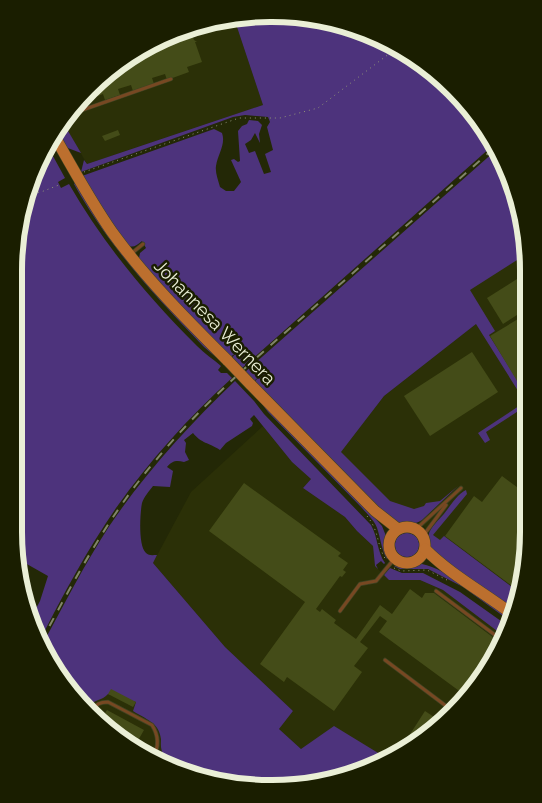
<svg xmlns="http://www.w3.org/2000/svg" width="542" height="803" viewBox="0 0 542 803" font-family="Raleway,sans-serif">
	<style>
		.built { fill: #2b3007 }
		.green { fill: #4d337c }
		.building { fill: #444c18 }
		.lines { fill: none; stroke-linecap: round; stroke-linejoin: round }
		.lane-casing { stroke: #3f4423; stroke-width: 4.5 }
		.primary-casing { stroke: #3f4423; stroke-width: 12 }
		.path { stroke: #909578; stroke-width: 1; stroke-dasharray: 1 4; stroke-linecap: butt }
		.lane { stroke: #774822; stroke-width: 3 }
		.primary { stroke: #bc6f2e; stroke-width: 11 }
		.rail { stroke: #818669; stroke-width: 2; stroke-dasharray: 9 9; stroke-linecap: butt }
		.primary-bridge-casing { stroke: #3f4423; stroke-width: 12; stroke-linecap: butt }
		.primary-bridge { stroke: #bc6f2e; stroke-width: 11 }
		.labels { text-anchor: middle; dominant-baseline: central; stroke-width: 5; stroke-linejoin: round; paint-order: stroke }
		.street-label { font-size: 18px; fill: #eaefd6; stroke: #1a1e00 }
		.rim { fill: none; stroke: #eaefd6; stroke-width: 6 }
	</style>
	<rect width="100%" height="100%" fill="#232806"/>
	<g class="built">
		<polygon points="235,21 263,105 87,164 64,124 89,89 172,33"/>
		<polygon points="509,172 528,271 523,582 518,598 432,535 418,520 413,522 337,457 384,396 476,324 422,236"/>
		<polygon points="263,426 292,462 311,479 303,488 345,517 357,531 373,546 375,566 389,580 420,580 448,592 506,634 502,646 453,714 399,755 377,763 301,749 279,729 293,711 225,647 153,563 191,492"/>
		<polygon points="107,648 227,782 173,770 114,736 80,699"/>
	</g>
	<g class="green">
		<path d="M 271,14 L 369,33 L 453,89 L 491,147 L 241,369 L 231,358 L 239,351 L 230,357 L 167,293 L 139,258 L 140,253 L 146,248 L 142,241 C 136,246 132,249 126,244 L 82,176 L 214,129 L 222,133 C 226,144 218,154 216,166 C 215,172 218,180 220,187 L 226,191 L 234,191 L 241,182 L 231,160 L 234,159 L 238,162 L 240,161 L 238,131 L 242,126 L 247,124 L 249,120 L 258,121 L 262,125 L 259,134 L 260,143 L 255,133 L 251,140 L 245,144 L 249,153 L 255,151 L 264,174 L 271,172 L 265,154 L 273,150 L 267,127 L 270,122 L 268,117 L 245,115 L 233,117 L 81,172 L 84,160 L 87,164 L 263,105 L 235,21 Z"/>
		<polygon points="64,124 81,153 65,147 57,134"/>
		<path d="M 48,147 L 65,178 L 58,182 L 61,188 L 69,184 C 104,245 148,297 197,346 C 205,354 213,359 221,366 L 218,370 L 221,373 L 227,373 L 232,378 C 189,417 150,460 116,508 C 87,550 63,595 40,640 L 30,620 L 40,601 L 48,576 L 18,559 L 14,532 L 19,221 L 40,157 Z"/>
		<path d="M 495,151 L 509,172 L 525,255 L 470,290 L 495,331 L 489,335 L 526,394 L 526,406 L 486,432 L 490,440 L 485,443 L 478,433 L 525,402 L 476,324 L 384,396 L 341,452 L 390,501 L 414,509 L 424,506 L 426,503 L 440,501 L 458,486 L 422,520 C 408,529 397,523 385,513 L 254,382 L 263,373 L 254,381 L 245,372 Z"/>
		<path d="M 75,183 L 217,358 L 204,347 C 155,296 109,247 74,184 Z"/>
		<path d="M 235,381 L 254,401 L 264,414 L 371,525 C 378,537 377,552 385,563 L 384,564 L 381,561 L 376,565 L 378,569 L 375,566 L 373,546 L 357,531 L 345,517 L 303,488 L 311,479 L 292,462 L 254,415 L 250,419 L 253,423 L 252,426 L 226,443 L 220,450 C 208,442 202,444 193,433 L 184,440 L 186,443 L 185,452 L 189,460 L 184,462 C 176,460 172,461 167,467 L 173,471 L 170,487 L 153,486 C 149,491 144,497 142,503 C 140,513 138,546 146,553 C 149,556 153,555 157,555 L 153,563 L 225,647 L 293,711 L 279,729 L 301,749 L 334,726 L 388,759 L 321,784 L 254,789 L 204,777 L 164,755 C 160,749 161,745 161,739 C 159,722 145,719 133,711 L 136,702 L 108,694 C 102,701 93,699 88,708 L 57,675 L 42,645 C 64,605 85,563 110,525 C 146,472 189,425 235,381 Z"/>
		<path d="M 259,400 L 362,504 L 382,526 L 386,536 L 387,559 C 382,551 381,541 378,531 C 376,522 368,515 362,508 L 268,412 Z"/>
		<path d="M 466,490 L 467,494 L 433,535 L 440,540 L 444,536 L 520,593 L 514,610 C 498,600 429,557 428,541 C 427,530 436,523 443,515 C 449,508 457,494 466,490 Z"/>
		<circle cx="407" cy="545" r="12"/>
		<path d="M 422,564 C 447,569 489,602 511,617 L 510,621 L 463,587 L 428,569 L 400,569 L 394,566 L 407,566 Z"/>
		<polygon points="390,568 402,573 423,573 460,592 508,626 505,637 443,590 420,580 389,580 384,575"/>
	</g>
	<g class="building">
		<polygon points="190,30 194,40 197,42 195,42 202,62 187,67 189,72 167,80 165,74 152,78 154,84 133,91 131,85 118,89 120,95 105,100 103,94 90,99 87,91 89,89 172,33"/>
		<polygon points="118,130 120,135 105,141 102,136"/>
		<polygon points="528,272 528,308 503,324 487,298"/>
		<polygon points="528,313 526,396 490,336"/>
		<polygon points="472,352 498,392 430,436 404,396"/>
		<polygon points="502,476 521,490 525,484 523,582 520,592 445,536 474,496 482,502"/>
		<polygon points="244,483 341,553 338,556 348,563 343,570 346,572 342,577 340,576 316,609 320,612 322,609 336,620 334,623 356,639 380,605 392,614 410,589 422,598 425,593 434,593 502,644 461,703 456,700 462,693 379,632 387,621 380,616 360,642 368,648 354,666 362,672 334,711 287,677 284,682 260,664 305,602 209,531"/>
		<polygon points="111,689 136,702 133,707 108,694"/>
		<polygon points="107,710 144,730 136,744 121,736 119,739 114,736 111,732 112,730 100,721"/>
		<polygon points="425,711 440,721 436,727 396,756"/>
	</g>
	<g class="lines">
		<g class="lane-casing">
			<g id="lane">
				<polyline points="71,114 171,79"/>
				<polyline points="132,253 143,244"/>
				<polyline points="416,529 461,488"/>
				<polyline points="423,536 446,505"/>
				<polyline points="436,591 503,641"/>
				<polyline points="340,611 360,584 376,581 395,558"/>
				<polyline points="385,660 454,712"/>
				<path d="M 91,711 C 96,704 100,702 108,702 L 152,725 C 159,736 159,747 153,758"/>
			</g>
		</g>
		<g class="primary-casing">
			<g id="primary">
				<path d="M 55,137 C 73,169 91,202 112,232 C 146,279 187,320 228,361"/>
				<polyline points="250,384 375,511 398,529"/>
				<circle cx="407" cy="545" r="18"/>
				<path d="M 425,549 C 451,575 483,592 512,614"/>
			</g>
		</g>
		<g class="path">
			<polyline points="84,172 239,118 280,118 318,108 394,50"/>
			<polyline points="28,193 41,192 59,185"/>
			<polyline points="235,354 239,351"/>
			<path d="M 367,516 C 380,532 376,544 386,560"/>
			<polyline points="394,568 401,571 427,570 447,580"/>
		</g>
		<use href="#lane" class="lane"/>
		<use href="#primary" class="primary"/>
		<path class="rail" d="M 41,642 C 75,578 109,515 156,460 C 202,404 257,357 311,310 C 372,256 432,203 493,149"/>
		<g class="primary-bridge-casing">
			<polyline id="primary-bridge" points="228,361 250,384"/>
		</g>
		<use href="#primary-bridge" class="primary-bridge"/>
	</g>
	<g class="labels">
		<g class="street-label">
			<text transform="translate(215 322) rotate(46)">Johannesa Wernera</text>
		</g>
	</g>
	<path d="M0 0H542V803H0ZM270 22H272A248 248 0 0 1 520 270V532A248 248 0 0 1 272 780H270A248 248 0 0 1 22 532V270A248 248 0 0 1 270 22Z" fill="#1a1e00" fill-rule="evenodd"/>
	<path class="rim" d="M270 22H272A248 248 0 0 1 520 270V532A248 248 0 0 1 272 780H270A248 248 0 0 1 22 532V270A248 248 0 0 1 270 22Z"/>
</svg>
